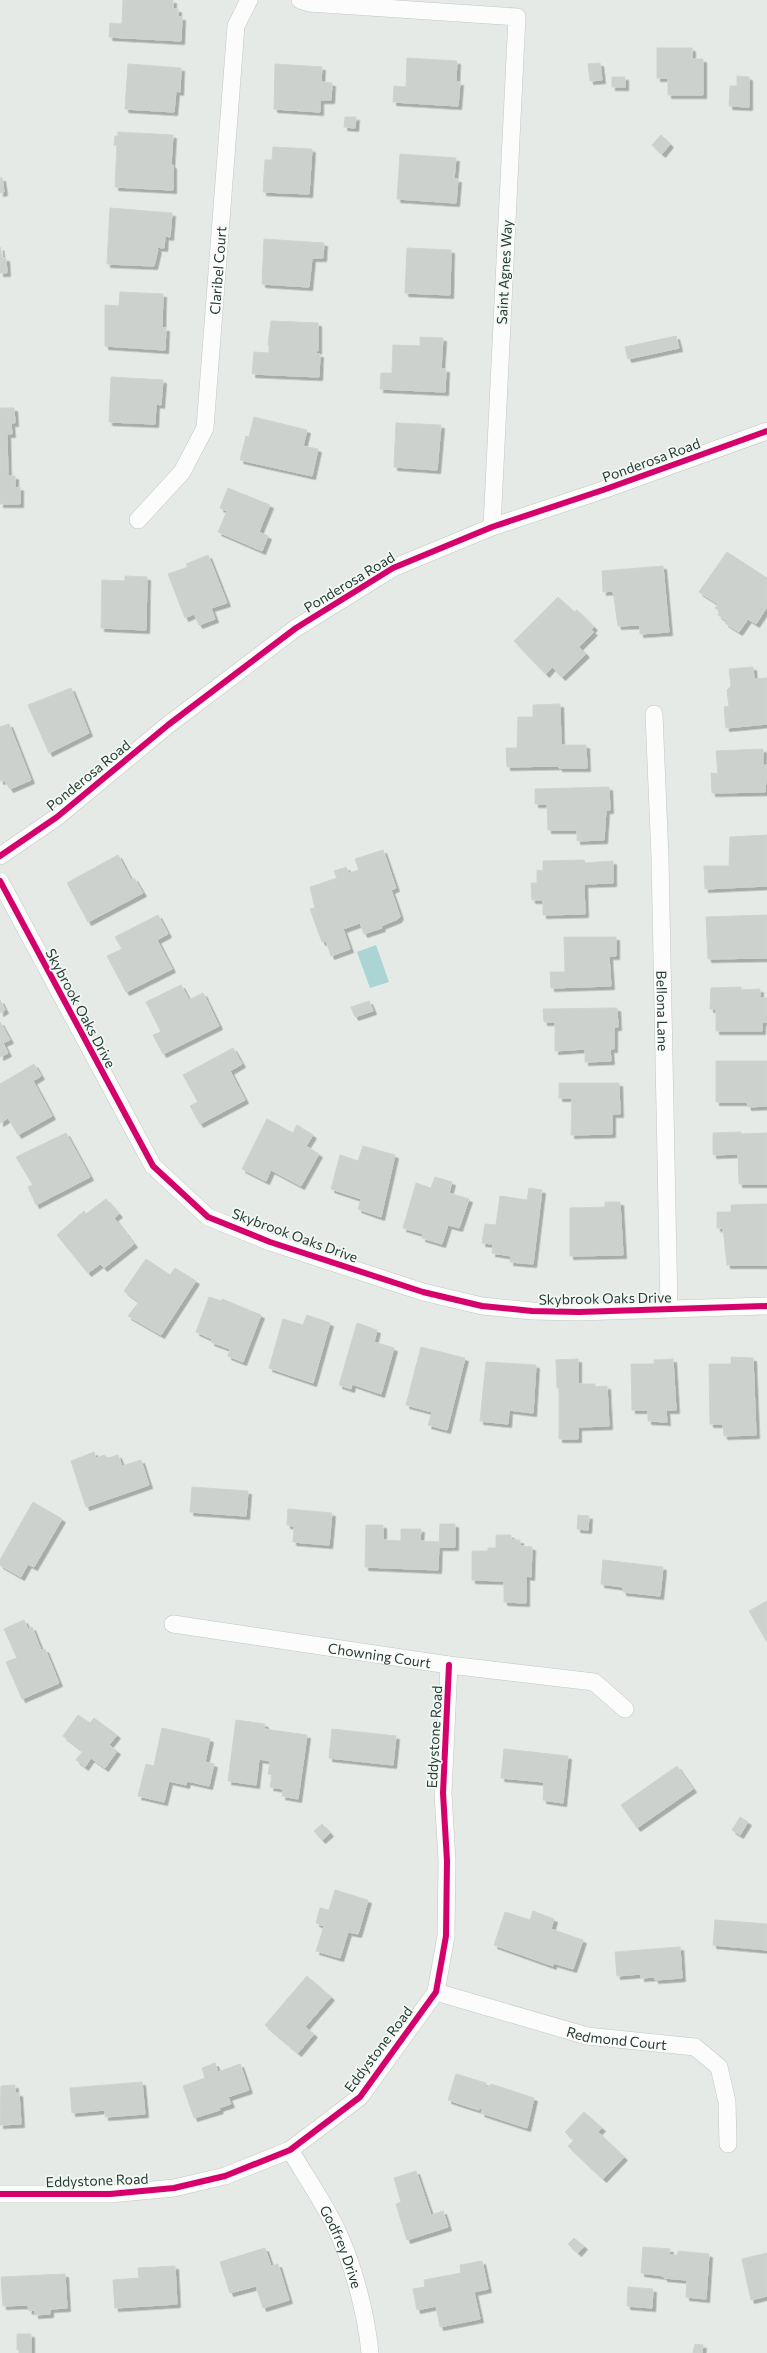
<svg xmlns="http://www.w3.org/2000/svg" width="767" height="2353" viewBox="0 0 767 2353" font-family="Commissioner,sans-serif">
	<style>
		.water { fill: #aad5d4 }
		.building { fill: #ccd1ce; stroke: #ced3d0; filter: url(#shadow) }
		.lines { fill: none; stroke-linecap: round; stroke-linejoin: round }
		.minor-casing { stroke: #c2c7c4; stroke-width: 18 }
		.minor { stroke: #fbfcfb; stroke-width: 17 }
		.cycleway-casing { stroke: #f3f8f5; stroke-width: 8 }
		.cycleway { stroke: #d6006c; stroke-width: 6 }
		.labels { text-anchor: middle; dominant-baseline: central; stroke-width: 3.5; stroke-linejoin: round; paint-order: stroke }
		.street-label { font-size: 14px; fill: #243c32; stroke: #f3f8f5 }
	</style>
	<defs>
		<filter id="shadow"><feDropShadow dx="3.5" dy="3.5" stdDeviation="0" flood-color="#0004"/></filter>
	</defs>
	<rect width="100%" height="100%" fill="#e5eae7"/>
	<polygon class="water" points="376,945 389,982 370,988 357,952"/>
	<g class="building">
		<polygon points="123,0 173,0 173,9 178,9 178,17 182,17 181,41 109,37 110,23 122,24"/>
		<polygon points="657,48 692,48 692,59 703,59 703,95 668,95 668,78 657,78"/>
		<polygon points="407,58 457,61 456,82 460,82 458,106 393,102 394,86 406,87"/>
		<polygon points="600,63 602,80 590,81 588,64"/>
		<polygon points="128,64 181,68 180,92 176,91 174,112 125,109"/>
		<polygon points="275,64 322,67 321,82 332,83 331,100 320,100 320,112 274,109"/>
		<polygon points="737,76 749,77 749,107 729,106 730,86 737,86"/>
		<rect x="612" y="77" width="13" height="10"/>
		<polygon points="345,117 356,117 355,128 344,127"/>
		<polygon points="118,132 173,135 171,165 173,165 173,190 115,187 117,145 114,145 115,136 118,136"/>
		<polygon points="661,135 670,144 662,154 652,145"/>
		<polygon points="273,147 312,149 309,194 263,192 265,160 272,160"/>
		<polygon points="400,154 456,158 454,179 458,179 456,203 397,199"/>
		<polygon points="0,178 2,178 4,192 0,193"/>
		<polygon points="110,208 172,213 170,237 165,236 164,248 155,247 158,249 154,266 107,264"/>
		<polygon points="264,239 324,243 323,258 312,258 309,287 262,284"/>
		<polygon points="0,247 2,258 6,258 7,273 0,273"/>
		<polygon points="407,248 451,250 450,295 405,293"/>
		<polygon points="120,292 163,294 162,328 166,328 165,350 105,346 105,305 119,306"/>
		<polygon points="271,321 318,323 318,351 316,350 316,354 320,354 319,377 252,374 254,352 269,353 269,345 268,345"/>
		<polygon points="676,336 679,348 628,359 625,347"/>
		<polygon points="420,337 443,338 441,369 446,369 445,392 380,389 381,373 392,373 393,345 420,346"/>
		<polygon points="111,377 163,380 161,405 156,404 155,424 109,422"/>
		<polygon points="0,408 14,408 15,423 11,423 12,434 7,434 8,476 15,476 15,488 20,487 20,504 0,504"/>
		<polygon points="254,417 307,430 303,446 318,449 312,476 240,460 246,436 249,437"/>
		<polygon points="396,423 441,425 437,470 394,467"/>
		<polygon points="228,488 270,505 259,532 268,536 262,551 218,532 227,511 220,508"/>
		<polygon points="727,552 767,578 767,607 756,624 748,619 739,632 725,623 727,621 718,615 720,611 715,608 718,604 699,592"/>
		<polygon points="208,555 227,603 211,608 215,619 199,625 194,614 185,618 168,574 188,567 186,564"/>
		<polygon points="663,566 669,632 640,634 640,625 618,626 613,591 603,592 602,571"/>
		<polygon points="125,576 147,577 146,630 101,628 102,580 125,581"/>
		<polygon points="558,597 574,612 577,610 594,627 591,630 594,632 579,647 586,654 562,677 552,667 546,674 514,641"/>
		<polygon points="753,667 754,679 767,678 767,724 726,728 724,707 729,706 727,690 731,686 729,669"/>
		<polygon points="71,688 89,733 49,753 28,705"/>
		<polygon points="560,704 561,745 586,745 587,768 559,768 559,766 507,767 506,748 517,748 518,717 533,717 533,705"/>
		<polygon points="9,724 31,780 10,789 4,780 0,781 0,727"/>
		<polygon points="763,749 763,766 767,765 765,792 712,793 711,773 718,774 716,751"/>
		<polygon points="609,787 610,810 606,810 604,840 577,841 577,830 548,830 547,804 535,804 535,789"/>
		<polygon points="767,835 767,886 705,889 704,866 729,866 730,837"/>
		<polygon points="383,850 396,888 391,890 400,916 398,919 381,926 382,928 364,934 360,923 343,929 350,949 331,956 326,941 322,942 310,909 315,908 310,887 337,878 334,871 346,867 349,873 359,870 355,859"/>
		<polygon points="118,855 131,880 134,878 143,893 88,922 67,883"/>
		<polygon points="584,860 585,863 613,861 613,883 584,884 585,914 543,915 543,900 532,900 531,883 537,883 537,870 543,871 543,861"/>
		<polygon points="158,915 168,934 157,940 172,969 126,992 107,956 122,949 115,937"/>
		<polygon points="767,915 767,958 708,959 706,917"/>
		<polygon points="564,937 616,937 616,956 609,956 611,986 551,988 550,972 565,972"/>
		<polygon points="181,985 189,1000 203,993 219,1026 163,1054 153,1035 161,1032 146,1002"/>
		<polygon points="741,987 741,990 760,989 760,998 767,998 767,1022 762,1022 762,1031 716,1031 716,1009 710,1009 711,988"/>
		<polygon points="0,1000 5,1010 0,1013"/>
		<polygon points="369,1001 373,1011 355,1017 351,1007"/>
		<polygon points="617,1008 618,1027 614,1027 614,1049 610,1049 611,1061 585,1062 585,1049 555,1051 555,1022 544,1022 543,1009"/>
		<polygon points="0,1022 10,1040 3,1043 8,1053 0,1057"/>
		<polygon points="233,1048 242,1064 230,1071 245,1100 200,1124 190,1106 198,1102 183,1075"/>
		<polygon points="716,1061 767,1061 767,1106 748,1107 747,1102 716,1102"/>
		<polygon points="34,1064 41,1076 33,1081 52,1116 18,1135 8,1118 0,1123 0,1084"/>
		<polygon points="559,1083 619,1083 620,1114 612,1114 612,1134 571,1135 572,1098 559,1098"/>
		<polygon points="267,1119 293,1133 297,1125 313,1135 306,1146 319,1154 301,1186 271,1170 266,1181 242,1169"/>
		<polygon points="741,1132 741,1134 767,1133 767,1184 739,1184 738,1154 713,1155 713,1133"/>
		<polygon points="66,1133 90,1177 36,1205 28,1187 33,1185 16,1157"/>
		<polygon points="363,1146 395,1155 381,1217 358,1209 361,1199 331,1189 340,1155 358,1161"/>
		<polygon points="435,1177 452,1182 449,1193 469,1199 459,1228 448,1225 442,1244 422,1238 423,1234 403,1228 416,1183 431,1188"/>
		<polygon points="529,1188 542,1190 533,1264 510,1262 511,1256 492,1253 493,1244 482,1243 485,1224 496,1225 500,1196 527,1200"/>
		<polygon points="106,1199 119,1214 114,1218 134,1244 104,1268 100,1264 88,1273 57,1235 84,1211 86,1214"/>
		<polygon points="605,1202 620,1202 623,1255 570,1256 570,1208 605,1207"/>
		<polygon points="767,1204 767,1265 727,1265 723,1228 717,1228 717,1212 731,1212 731,1205"/>
		<polygon points="146,1259 170,1275 175,1268 196,1281 161,1335 128,1316 139,1302 124,1291"/>
		<polygon points="209,1297 221,1301 222,1299 261,1315 243,1362 228,1356 230,1349 211,1342 212,1339 196,1332"/>
		<polygon points="307,1315 330,1323 313,1383 269,1368 283,1319 303,1325"/>
		<polygon points="357,1323 377,1330 374,1342 394,1348 381,1394 352,1384 351,1389 339,1385"/>
		<polygon points="421,1347 465,1358 447,1430 428,1425 432,1412 406,1405"/>
		<polygon points="731,1357 753,1358 756,1435 724,1436 723,1424 710,1424 709,1364 731,1364"/>
		<polygon points="578,1359 578,1384 595,1384 595,1387 607,1386 609,1426 578,1427 578,1439 559,1439 559,1388 557,1388 556,1360"/>
		<polygon points="673,1359 676,1410 666,1410 667,1422 648,1421 648,1410 632,1410 631,1364 654,1364 654,1360"/>
		<polygon points="486,1362 536,1365 533,1413 509,1410 508,1424 480,1421"/>
		<polygon points="94,1452 96,1458 104,1455 108,1458 118,1455 122,1466 141,1460 149,1485 86,1507 71,1461"/>
		<polygon points="192,1487 248,1491 246,1516 190,1512"/>
		<polygon points="33,1502 62,1519 34,1567 28,1564 21,1577 0,1565 0,1560"/>
		<polygon points="288,1509 332,1513 329,1545 293,1542 294,1526 287,1525"/>
		<polygon points="578,1515 589,1516 588,1530 577,1529"/>
		<polygon points="440,1524 455,1524 455,1547 439,1547"/>
		<polygon points="366,1525 383,1525 383,1540 401,1541 401,1529 421,1529 420,1541 439,1542 438,1570 365,1567"/>
		<polygon points="496,1535 511,1535 511,1540 520,1540 520,1546 532,1547 531,1577 526,1576 526,1603 504,1602 504,1581 472,1580 472,1551 488,1551 488,1548 496,1548"/>
		<polygon points="603,1560 663,1567 660,1596 623,1592 623,1587 601,1584"/>
		<polygon points="767,1601 767,1642 749,1611"/>
		<polygon points="24,1620 28,1629 32,1627 41,1650 45,1649 59,1683 22,1699 6,1662 17,1658 4,1629"/>
		<polygon points="78,1715 90,1723 94,1718 117,1735 109,1745 117,1751 105,1768 91,1758 85,1767 76,1760 83,1751 63,1736"/>
		<polygon points="236,1720 265,1724 264,1729 307,1735 298,1799 282,1796 283,1789 270,1787 272,1775 268,1774 270,1761 259,1759 256,1785 228,1781"/>
		<polygon points="162,1728 210,1739 205,1762 214,1764 209,1786 187,1781 186,1785 169,1781 164,1802 138,1796 146,1764 154,1766"/>
		<polygon points="332,1729 396,1736 393,1765 329,1758"/>
		<polygon points="504,1749 568,1756 563,1803 543,1800 544,1782 501,1778"/>
		<polygon points="677,1766 693,1789 637,1828 621,1805"/>
		<polygon points="740,1817 748,1822 740,1835 732,1830"/>
		<polygon points="322,1824 330,1833 322,1840 314,1831"/>
		<polygon points="335,1890 368,1900 358,1934 348,1932 340,1958 316,1951 324,1926 316,1923 320,1908 329,1910"/>
		<polygon points="533,1911 554,1919 551,1929 583,1940 573,1969 553,1963 553,1966 494,1945 505,1912 530,1920"/>
		<polygon points="715,1920 767,1924 767,1950 713,1945"/>
		<polygon points="680,1947 682,1978 655,1980 655,1977 641,1978 641,1974 617,1976 615,1952"/>
		<polygon points="307,1976 331,1997 305,2027 314,2034 298,2053 265,2025"/>
		<polygon points="215,2063 218,2072 240,2064 249,2090 228,2097 231,2104 219,2108 220,2110 194,2118 183,2086 205,2078 202,2068"/>
		<polygon points="456,2074 486,2083 485,2087 490,2087 491,2084 534,2098 527,2128 481,2113 483,2109 479,2108 479,2110 448,2100"/>
		<polygon points="142,2082 145,2114 105,2117 105,2110 72,2113 70,2088"/>
		<polygon points="15,2085 15,2093 19,2093 21,2124 0,2125 1,2086"/>
		<polygon points="584,2112 602,2128 598,2132 624,2157 603,2179 568,2146 574,2140 565,2132"/>
		<polygon points="416,2171 431,2215 443,2211 448,2227 407,2240 396,2204 401,2202 394,2178"/>
		<polygon points="574,2238 584,2246 578,2253 568,2244"/>
		<polygon points="643,2247 670,2249 669,2255 678,2255 678,2251 709,2254 706,2299 686,2297 687,2280 664,2278 664,2276 641,2273"/>
		<polygon points="265,2248 271,2266 278,2264 289,2300 263,2308 256,2286 230,2293 220,2262"/>
		<polygon points="767,2253 767,2296 751,2300 742,2259"/>
		<polygon points="482,2261 488,2289 474,2292 480,2319 440,2327 436,2306 417,2310 413,2289 425,2287 424,2280 461,2273 460,2265"/>
		<polygon points="175,2266 177,2304 115,2308 113,2280 139,2278 138,2268"/>
		<polygon points="65,2274 67,2308 50,2309 50,2314 35,2315 35,2310 29,2311 28,2305 3,2306 1,2277"/>
		<polygon points="628,2287 653,2289 652,2308 627,2306"/>
		<polygon points="17,2334 31,2334 31,2353 19,2353 19,2349 17,2350"/>
		<polygon points="695,2344 703,2345 702,2353 693,2353"/>
	</g>
	<g class="lines">
		<g class="minor-casing">
			<g id="minor">
				<polyline points="300,0 309,3 517,17 492,527"/>
				<path id="s1" d="M 138,520 L 182,472 L 205,428 L 236,26 L 249,0"/>
				<path id="s2" d="M 654,714 L 660,858 L 669,1309"/>
				<polyline points="0,856 57,817 168,725 296,628 393,568 492,527 603,490 767,431"/>
				<polyline points="0,881 153,1166 208,1217 270,1242 423,1292 482,1306 532,1311 579,1312 767,1306"/>
				<path id="s3" d="M 173,1624 L 449,1665 L 594,1682 L 625,1709"/>
				<path id="s4" d="M 436,1992 L 587,2036 L 695,2047 L 719,2067 L 727,2102 L 728,2144"/>
				<path id="s5" d="M 290,2150 C 305,2175 322,2200 335,2226 C 353,2263 366,2312 370,2353"/>
				<polyline points="0,2194 110,2194 174,2188 225,2176 290,2150 360,2097 436,1992 446,1936 447,1861 443,1793 449,1665"/>
			</g>
		</g>
		<use href="#minor" class="minor"/>
		<g class="cycleway-casing">
			<g id="cycleway">
				<polyline points="0,856 57,817 168,725 296,628 393,568 492,527 603,490 767,431"/>
				<polyline points="0,881 153,1166 208,1217 270,1242 423,1292 482,1306 532,1311 579,1312 767,1306"/>
				<polyline points="0,2194 110,2194 174,2188 225,2176 290,2150 360,2097 436,1992 446,1936 447,1861 443,1793 449,1665"/>
			</g>
		</g>
		<use href="#cycleway" class="cycleway"/>
	</g>
	<g class="labels">
		<g class="street-label">
			<text stroke="none"><textPath href="#s1" startOffset="273">Claribel Court</textPath></text>
			<text transform="translate(504 272) rotate(-87)">Saint Agnes Way</text>
			<text transform="translate(651 460) rotate(-20)">Ponderosa Road</text>
			<text transform="translate(349 582) rotate(-31)">Ponderosa Road</text>
			<text transform="translate(88 775) rotate(-39)">Ponderosa Road</text>
			<text transform="translate(81 1008) rotate(62)">Skybrook Oaks Drive</text>
			<text stroke="none"><textPath href="#s2" startOffset="297">Bellona Lane</textPath></text>
			<text transform="translate(295 1235) rotate(20)">Skybrook Oaks Drive</text>
			<text transform="translate(605 1298) rotate(-1)">Skybrook Oaks Drive</text>
			<text stroke="none"><textPath href="#s3" startOffset="209">Chowning Court</textPath></text>
			<text transform="translate(434 1737) rotate(-87)">Eddystone Road</text>
			<text stroke="none"><textPath href="#s4" startOffset="187">Redmond Court</textPath></text>
			<text transform="translate(378 2049) rotate(-53)">Eddystone Road</text>
			<text transform="translate(97 2180) rotate(-2)">Eddystone Road</text>
			<text stroke="none"><textPath href="#s5" startOffset="110">Godfrey Drive</textPath></text>
		</g>
	</g>
</svg>
